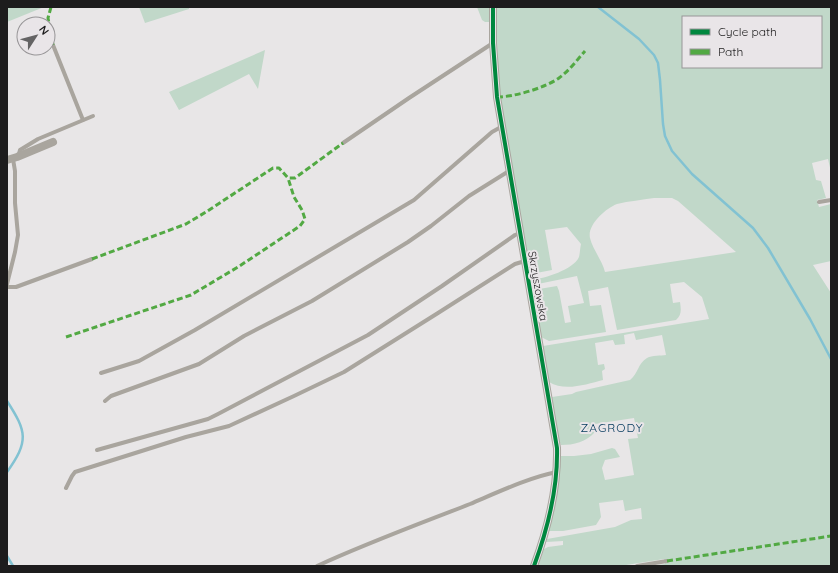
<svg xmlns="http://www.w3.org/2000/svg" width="838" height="573" viewBox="0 0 838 573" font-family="Quicksand,sans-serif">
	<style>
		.green { fill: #c1d8c9; fill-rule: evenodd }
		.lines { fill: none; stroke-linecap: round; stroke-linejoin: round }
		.stream { stroke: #82c2d2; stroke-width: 2.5 }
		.lane { stroke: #a9a59e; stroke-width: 4 }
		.street { stroke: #a9a59e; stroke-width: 8 }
		.quiet { stroke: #52a943; stroke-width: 3; stroke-dasharray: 6 3; stroke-linecap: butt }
		.cycleway-casing { stroke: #e9e5e8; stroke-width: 6 }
		.cycleway { stroke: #00873e; stroke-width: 4 }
		.labels { text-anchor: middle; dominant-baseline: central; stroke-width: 4; stroke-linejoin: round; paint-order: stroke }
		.street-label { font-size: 11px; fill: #1d1c1d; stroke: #e9e5e8 }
		.neighbourhood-label { font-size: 12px; letter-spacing: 1px; fill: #01385a; stroke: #e9e5e8 }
	</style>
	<rect width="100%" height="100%" fill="#e8e6e7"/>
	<g class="green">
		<polygon points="7,7 44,7 7,22"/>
		<polygon points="139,7 189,7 189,9 145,23"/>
		<polygon points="477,7 490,7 490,22 485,22 482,20"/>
		<path d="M 496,7 L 831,7 L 831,172 L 828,159 L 812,163 L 816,180 L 821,181 L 826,198 L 817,200 L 819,207 L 831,204 L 831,261 L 813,265 L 831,293 L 831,566 L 651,566 L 665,564 L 664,559 L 620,566 L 538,566 L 544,549 L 548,547 L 563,545 L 563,541 L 546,542 L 547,539 L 615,527 L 631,520 L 642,519 L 641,508 L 625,511 L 623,500 L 599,503 L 601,517 L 596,525 L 563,531 L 549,531 L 560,456 L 574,456 L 591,454 L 612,448 L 615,449 L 620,457 L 605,460 L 602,468 L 605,480 L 634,475 L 628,439 L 638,438 L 634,418 L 595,424 L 595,432 C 586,442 574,445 561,445 L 559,440 L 552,397 L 572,394 L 576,392 L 630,380 C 638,374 638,363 647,358 C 652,355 661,356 666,355 L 662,335 L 636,340 L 634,333 L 624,335 L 625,344 L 615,345 L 613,340 L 595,343 L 598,365 L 604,364 L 605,369 L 602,371 L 603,380 C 587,384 565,392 549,382 L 543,346 L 709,319 L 702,297 L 684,282 L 670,284 L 673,303 L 680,302 C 681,309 682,315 676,320 L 617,330 L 608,287 L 588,291 L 590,306 L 601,305 L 606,332 L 549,341 L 541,337 L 533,290 L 557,286 L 559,291 L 565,323 L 571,322 L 568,306 L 584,303 L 577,276 L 533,285 L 532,280 C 545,278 573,270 579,257 C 580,253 580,248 581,244 L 567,227 L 545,230 L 552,270 L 531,274 L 501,103 L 498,74 ZM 683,17 L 821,17 L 821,67 L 683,67 ZM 654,198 L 672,198 L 678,201 L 736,252 L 605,272 C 602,260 593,250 590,238 C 587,225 606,208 617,204 C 629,201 642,200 654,198 Z"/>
		<polygon points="265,50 258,89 249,74 179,110 169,92"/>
	</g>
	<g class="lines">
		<g class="stream">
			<polyline points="598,7 639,39 654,55 658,63 660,80 663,124 665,136 672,151 692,174 753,228 768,248 810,319 831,359"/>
			<path d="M 7,401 C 27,432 29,441 7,472"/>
			<polyline points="7,556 13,566"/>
		</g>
		<g class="lane">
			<polyline points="53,45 83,120"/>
			<polyline points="343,143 409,98 493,43"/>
			<polyline points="18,157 20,150 38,139 93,116"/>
			<polyline points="819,202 831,200"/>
			<polyline points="7,284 15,252 18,235 15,203 15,171 13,159"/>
			<polyline points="7,287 16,287 92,259"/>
			<polyline points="101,373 139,361 195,330 414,200 492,132 501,127"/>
			<polyline points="105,401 111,396 199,364 244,336 312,301 408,242 431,226 469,196 509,171"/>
			<polyline points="97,450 208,419 218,414 368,335 442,286 515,235 520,233"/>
			<polyline points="66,488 72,476 75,472 186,437 229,426 294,396 344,372 438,313 515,264 525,261"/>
			<path d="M 317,566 C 367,543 419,524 470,504 C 496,493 530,477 557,472"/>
			<polyline points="637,566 667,561"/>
		</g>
		<g class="street">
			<path d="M 493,7 L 493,43 L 497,97 L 557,448 C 558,489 548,528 534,566"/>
			<polyline points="7,160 17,157 53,142"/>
		</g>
		<g class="quiet">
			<polyline points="51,7 48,18 53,45"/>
			<path d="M 497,97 C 514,97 545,88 559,78 C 569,71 577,60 585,51"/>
			<polyline points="92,259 186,224 206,212 273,168 279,168 288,178 295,178 343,143"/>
			<polyline points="66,337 191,295 238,267 300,226 305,219 302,210 294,197 288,178"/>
			<polyline points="667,561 831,536"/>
		</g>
		<g class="cycleway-casing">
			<path id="cycleway" d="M 493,7 L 493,43 L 497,97 L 557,448 C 558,489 548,528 534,566"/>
		</g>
		<use href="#cycleway" class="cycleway"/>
	</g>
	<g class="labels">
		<g class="street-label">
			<text transform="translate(538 286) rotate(80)">Skrzyszowska</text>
		</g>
		<g class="neighbourhood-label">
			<text x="612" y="427">ZAGRODY</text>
		</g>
	</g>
	<rect width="838" height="573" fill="none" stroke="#1d1c1d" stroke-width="16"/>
	<rect x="682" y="16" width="140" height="52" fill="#e9e5e8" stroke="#979597"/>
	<rect x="690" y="29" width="20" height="6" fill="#00873e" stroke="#979597"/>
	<text x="718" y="36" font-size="12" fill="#1d1c1d">Cycle path</text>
	<rect x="690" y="49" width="20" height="6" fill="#52a943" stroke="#979597"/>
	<text x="718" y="56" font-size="12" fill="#1d1c1d">Path</text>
	<g transform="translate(36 36) rotate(54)"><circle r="19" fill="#e9e5e8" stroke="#979597"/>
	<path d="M0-3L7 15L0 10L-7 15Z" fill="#646364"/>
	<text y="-6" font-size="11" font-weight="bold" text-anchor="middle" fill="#1d1c1d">N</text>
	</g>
</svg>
